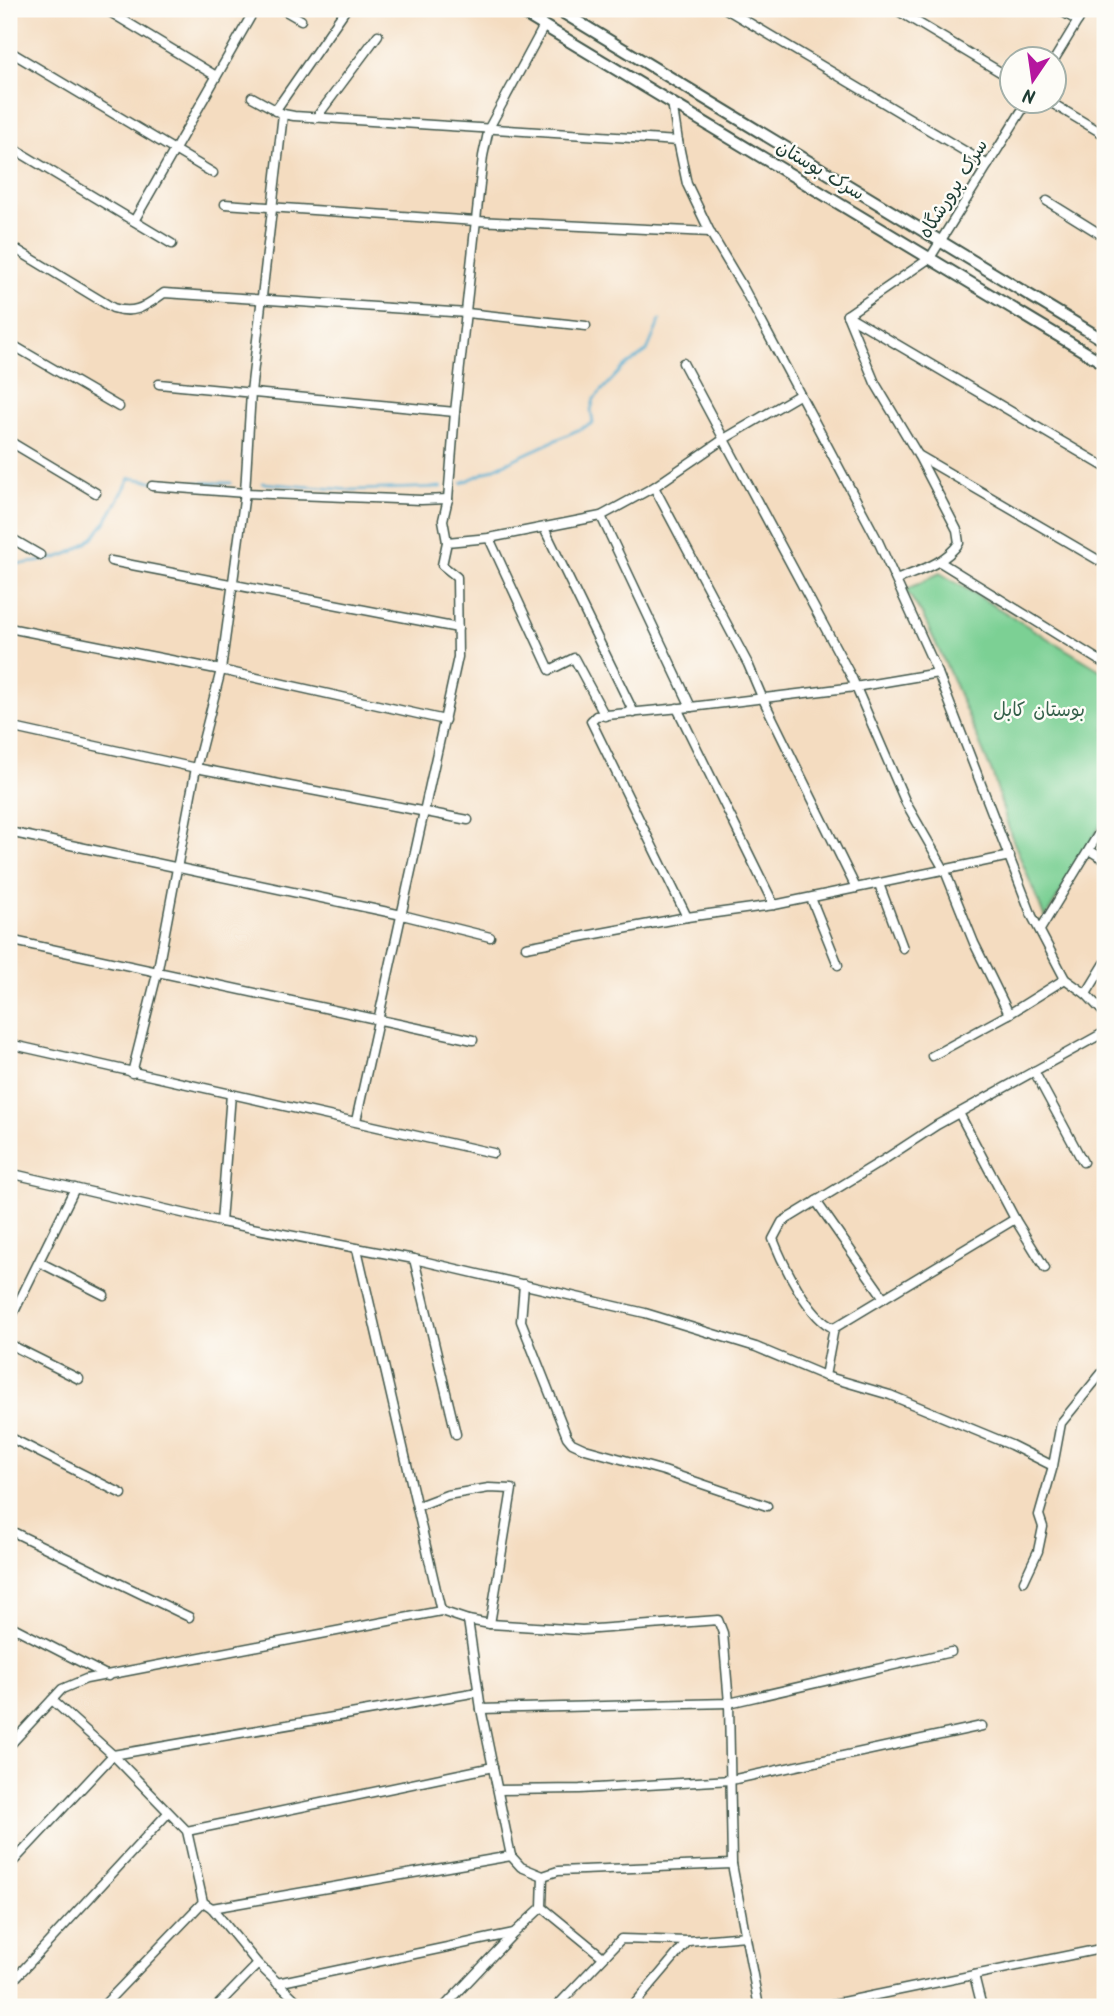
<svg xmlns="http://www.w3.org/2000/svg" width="1114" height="2016" viewBox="0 0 1114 2016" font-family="Kalam,'Playpen Sans Arabic',sans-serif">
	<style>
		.green { fill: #7bd094; stroke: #4d8664; stroke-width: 2 }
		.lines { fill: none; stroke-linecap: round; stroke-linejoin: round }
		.stream { stroke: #51aace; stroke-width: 2.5 }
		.minor-casing { stroke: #3f5549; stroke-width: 11 }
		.tertiary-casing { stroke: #3f5549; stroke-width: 14 }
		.minor { stroke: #fff; stroke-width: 8 }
		.tertiary { stroke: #fff; stroke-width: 10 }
		.labels { text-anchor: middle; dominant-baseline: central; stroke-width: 5; stroke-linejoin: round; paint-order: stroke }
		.street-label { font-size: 19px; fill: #1f3d34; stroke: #fdfcf7 }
		.park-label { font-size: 19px; fill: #36624c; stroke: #fdfcf7 }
	</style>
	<rect width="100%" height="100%" fill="#fdfcf7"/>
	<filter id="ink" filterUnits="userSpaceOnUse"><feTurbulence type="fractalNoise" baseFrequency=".0143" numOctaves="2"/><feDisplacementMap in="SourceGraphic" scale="14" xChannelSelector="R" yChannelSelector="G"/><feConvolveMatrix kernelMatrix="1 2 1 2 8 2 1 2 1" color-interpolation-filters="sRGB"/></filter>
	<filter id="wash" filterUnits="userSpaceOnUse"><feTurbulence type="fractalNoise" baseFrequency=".00686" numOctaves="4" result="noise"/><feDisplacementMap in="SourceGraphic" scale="28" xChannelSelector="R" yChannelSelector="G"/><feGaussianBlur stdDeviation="1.57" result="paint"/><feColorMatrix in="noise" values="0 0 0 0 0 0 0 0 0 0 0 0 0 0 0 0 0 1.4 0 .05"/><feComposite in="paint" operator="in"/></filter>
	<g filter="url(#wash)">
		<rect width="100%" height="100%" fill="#f4dcc0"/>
		<polygon class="green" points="940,573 1105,673 1105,818 1045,918 1010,833 993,775 952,678 923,616 906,590"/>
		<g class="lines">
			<g class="stream">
				<polyline points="262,483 351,490 442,487"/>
				<polyline points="462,483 593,423 591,410 594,399 623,368 647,351 660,320"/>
				<path d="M 9,562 C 20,565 31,563 42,561 C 96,552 106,522 130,478 L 158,482 L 231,483"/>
			</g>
		</g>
	</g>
	<g filter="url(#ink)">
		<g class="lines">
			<g class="minor-casing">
				<g id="minor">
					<polyline points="105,9 216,76"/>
					<polyline points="282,9 301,20"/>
					<polyline points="726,9 988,165"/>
					<polyline points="895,9 1012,79"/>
					<polyline points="1058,9 1078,21"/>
					<polyline points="9,51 213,173"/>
					<polyline points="1054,60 1085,9"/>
					<polyline points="252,97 283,114 294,116 678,141"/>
					<polyline points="672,102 678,141 687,184 710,232 744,289 878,541 938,673 1032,916 1065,979 1086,994 1105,1014"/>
					<polyline points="1050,102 1105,135"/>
					<polyline points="275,111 346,9"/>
					<polyline points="316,118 378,35"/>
					<polyline points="9,146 172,244"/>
					<polyline points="1047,201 1105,237"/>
					<polyline points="225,204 476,221 710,232"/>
					<polyline points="134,221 255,9"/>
					<path d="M 9,245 L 113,308 C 136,315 145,306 164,293 L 467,313 L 586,326"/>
					<path d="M 847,315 L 875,383 L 918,455 L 957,530 L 959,543 C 944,564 920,570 896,580"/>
					<polyline points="847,315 1105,467"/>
					<polyline points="847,315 930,258 1027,102"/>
					<polyline points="9,343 119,407"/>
					<polyline points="683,363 852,678 906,803 945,871 974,943 1009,1014"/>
					<polyline points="159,384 455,412"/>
					<polyline points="9,441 96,493"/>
					<polyline points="918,455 1105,564"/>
					<polyline points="152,486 245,493 421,500 448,499"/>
					<polyline points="654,487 748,664 762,697 856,888"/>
					<polyline points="601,516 691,707"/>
					<polyline points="544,528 634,713"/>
					<polyline points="9,537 40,555"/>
					<polyline points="489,538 550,670 574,658 605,716"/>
					<polyline points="447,542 489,538 601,516 654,487 724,439 799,395"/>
					<polyline points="111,561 458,628"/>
					<polyline points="940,562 1105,664"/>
					<polyline points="9,628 221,670 445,720"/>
					<polyline points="677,708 774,905"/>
					<polyline points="9,727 196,768 468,820"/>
					<polyline points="9,832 402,915 490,937"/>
					<polyline points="1089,850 1105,860"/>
					<polyline points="879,884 903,948"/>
					<polyline points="811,898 838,965"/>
					<polyline points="687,917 591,721 596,716 691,707 855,687 938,673"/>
					<polyline points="1040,930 1105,823"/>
					<polyline points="9,940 473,1040"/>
					<polyline points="526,947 687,917 774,905 1010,856"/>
					<polyline points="1086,994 1105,963"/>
					<polyline points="9,1044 493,1153"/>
					<polyline points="932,1056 1009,1014 1065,979"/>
					<polyline points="1034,1071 1083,1162"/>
					<polyline points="132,1073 157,974 196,768 221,670 245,493 251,392 283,114"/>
					<polyline points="959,1113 1015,1219 1045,1268"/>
					<polyline points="356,1121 458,657 457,577 442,565 447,542 443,520 448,499 455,412 483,156 489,128 544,26"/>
					<polyline points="9,1173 221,1222 414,1259 645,1313 756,1347 825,1376 890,1395 1011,1445 1053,1466"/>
					<polyline points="816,1201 884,1298"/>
					<polyline points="221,1222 231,1094"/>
					<polyline points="357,1249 441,1611"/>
					<polyline points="414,1259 456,1434"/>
					<polyline points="39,1262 104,1295"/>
					<polyline points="524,1284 521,1321 567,1437 572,1443 585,1449 664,1471 767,1506"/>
					<polyline points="9,1322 75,1188"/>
					<polyline points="834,1328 1015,1219"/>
					<polyline points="9,1344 79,1379"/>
					<path d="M 825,1376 L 834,1328 C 810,1320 782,1262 773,1239 L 782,1222 L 882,1161 L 937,1125 L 1105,1032"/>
					<polyline points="9,1437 122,1494"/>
					<polyline points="418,1506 447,1495 489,1488 512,1489 490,1624"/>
					<polyline points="9,1530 189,1617"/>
					<polyline points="1024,1581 1038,1551 1043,1527 1039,1515 1053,1466 1061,1423 1105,1369"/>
					<polyline points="468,1620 481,1709 511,1856 521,1867 543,1876 558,1871 732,1864"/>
					<polyline points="9,1625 108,1676"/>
					<polyline points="52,1700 113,1755 187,1831 203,1902 212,1908 258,1964 303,2007"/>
					<polyline points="481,1709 729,1703 951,1652"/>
					<polyline points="9,1746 62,1689 86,1679 441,1611 468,1620 490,1624 582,1630 718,1620 723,1633 729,1703 732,1864 759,2007"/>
					<polyline points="498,1790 580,1789 731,1780 982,1726"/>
					<polyline points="187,1831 493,1767"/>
					<polyline points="9,1866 113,1755 478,1692"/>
					<polyline points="543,1876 542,1907 603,1957"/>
					<polyline points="212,1908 511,1856"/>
					<polyline points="974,1975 982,2007"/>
					<polyline points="277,1983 514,1933"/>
					<polyline points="9,1985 168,1813"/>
					<polyline points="102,2007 203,1902"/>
					<polyline points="216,2007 258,1964"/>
					<polyline points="444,2007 514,1933 542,1907"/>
					<polyline points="556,2007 621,1939 688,1941 746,1936"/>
					<polyline points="632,2007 688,1941"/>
					<polyline points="818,2007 1105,1948"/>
				</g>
			</g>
			<g class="tertiary-casing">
				<g id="tertiary">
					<polyline points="516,9 1105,364"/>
					<polyline points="557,9 1105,341"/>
				</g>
			</g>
			<use href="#minor" class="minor"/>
			<use href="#tertiary" class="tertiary"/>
		</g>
	</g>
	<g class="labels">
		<g class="street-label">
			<text transform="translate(820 171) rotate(31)">سرک بوستان</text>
			<text transform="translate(954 189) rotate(-58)">سرک پرورشگاه</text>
		</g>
		<g class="park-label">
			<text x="1039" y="711">بوستان کابل</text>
		</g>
	</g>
	<rect width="1114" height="2016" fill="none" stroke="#fdfcf7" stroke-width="35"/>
	<g transform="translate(1033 80) rotate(193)"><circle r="33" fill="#fdfcf7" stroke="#a4b0a9" stroke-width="2"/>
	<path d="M0-5L12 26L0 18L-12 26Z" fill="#b5179e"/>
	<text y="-10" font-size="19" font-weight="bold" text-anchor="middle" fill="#1f3d34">N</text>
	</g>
</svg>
